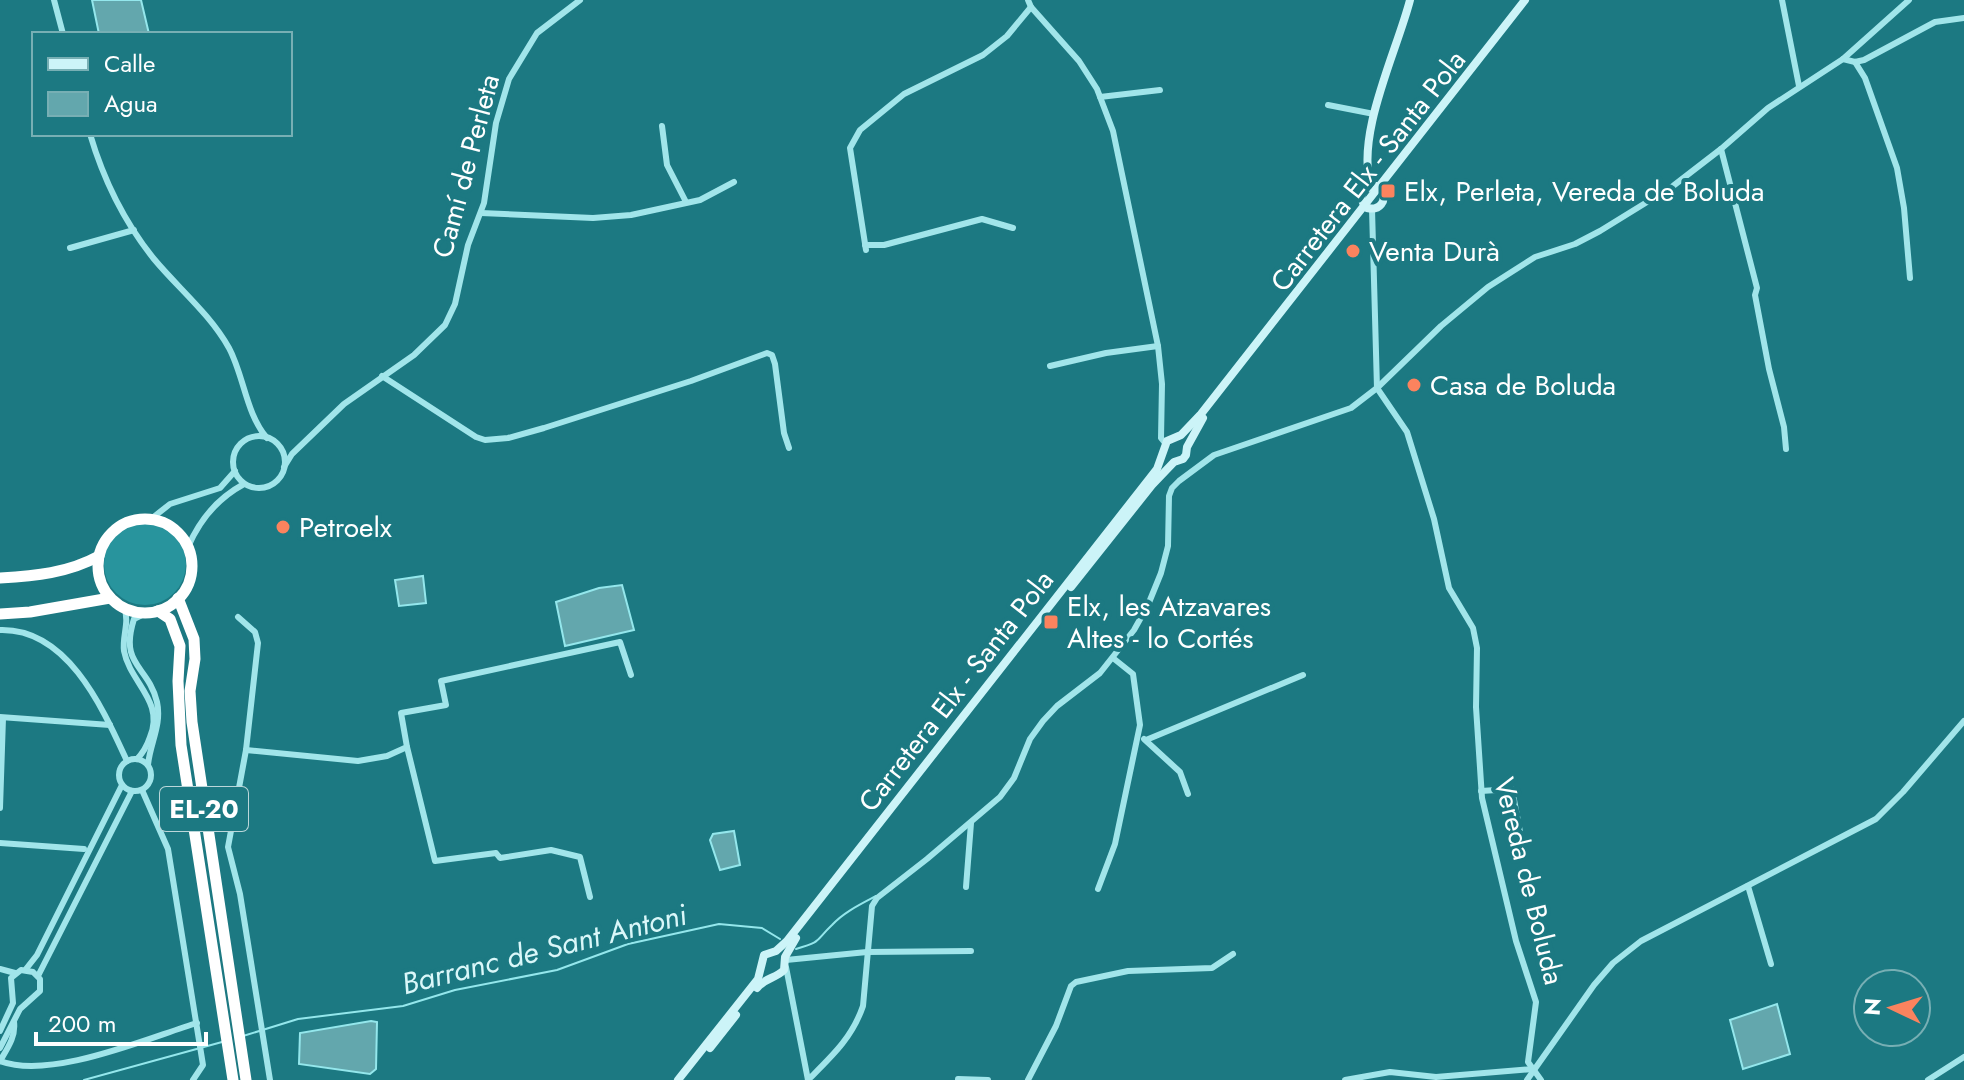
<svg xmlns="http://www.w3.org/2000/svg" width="1964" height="1080" viewBox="0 0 1964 1080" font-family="Jost,sans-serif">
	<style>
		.green { fill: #28949d }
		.water { fill: #63a7ad; stroke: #94e7ec; stroke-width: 2 }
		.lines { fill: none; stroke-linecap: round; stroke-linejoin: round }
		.stream { stroke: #94e7ec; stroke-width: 2 }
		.street { stroke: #a1e5ea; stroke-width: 6 }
		.secondary { stroke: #ccf4f8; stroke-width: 8 }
		.highway { stroke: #fff; stroke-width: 11 }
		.poi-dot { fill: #fb835e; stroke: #1c7982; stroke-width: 3 }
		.labels { text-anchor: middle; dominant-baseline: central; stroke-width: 8; stroke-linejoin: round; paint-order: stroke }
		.shield { fill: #1c7982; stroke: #bbd7da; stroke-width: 2 }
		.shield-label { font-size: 26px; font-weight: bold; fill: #fff }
		.street-label { font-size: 28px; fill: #fff; stroke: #1c7982 }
		.poi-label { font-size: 28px; fill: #fff; stroke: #1c7982; text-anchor: start }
		.water-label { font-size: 30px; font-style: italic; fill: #daf7f9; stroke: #1c7982 }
	</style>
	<rect width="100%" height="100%" fill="#1c7982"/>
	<circle class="green" cx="145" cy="564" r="41"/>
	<g class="water">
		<polygon points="92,0 141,0 149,34 99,34"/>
		<polygon points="423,576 426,603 399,606 395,580"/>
		<polygon points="622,585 634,630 565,646 556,602 599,588"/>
		<polygon points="734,831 740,865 720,870 710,840 713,834"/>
		<polygon points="1777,1004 1790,1054 1743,1069 1730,1020"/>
		<polygon points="371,1021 377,1022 376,1069 370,1074 299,1064 300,1033"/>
	</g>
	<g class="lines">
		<g class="stream">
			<path d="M 796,949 C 823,941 814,942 832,925 C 844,912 861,904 876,896"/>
			<polyline points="243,1036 298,1019 403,1006 455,990 557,970 628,944 719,924 762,928 780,939"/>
			<polyline points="84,1080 222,1042"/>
		</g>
		<g class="street">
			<polyline points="54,0 63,34"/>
			<polyline points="1028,0 1031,7 1079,61 1097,89 1113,131 1158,346 1162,384 1161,438 1165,443"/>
			<polyline points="1782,0 1799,86"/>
			<polyline points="1843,59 1855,62 1864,60 1935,22 1964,18"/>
			<polyline points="1855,62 1865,78 1897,168 1904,208 1910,278"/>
			<polyline points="1100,97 1160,90"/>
			<polyline points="1328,105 1374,114"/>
			<polyline points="662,126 667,165 686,202"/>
			<path d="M 90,134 C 103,178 125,223 154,259 C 179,289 210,314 229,348 C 244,376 246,414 267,438"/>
			<polyline points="1721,149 1757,288 1755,295 1769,369 1784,427 1786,449"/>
			<polyline points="1372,209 1377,388 1407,432 1434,519 1449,588 1473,628 1477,648 1476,707 1482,798 1516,941 1536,1002 1528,1062 1541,1080"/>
			<polyline points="481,213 593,218 631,215 700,200 734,182"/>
			<polyline points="865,245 884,245 982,219 1013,228"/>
			<polyline points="70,248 134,230"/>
			<polyline points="866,250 850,148 860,130 904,94 983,55 1007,36 1031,7"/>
			<polyline points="1050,366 1106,353 1158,346"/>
			<polyline points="382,376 476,437 485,440 508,438 544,428 691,381 767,353 772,355 775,364 784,433 789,448"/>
			<circle cx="259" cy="462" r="26"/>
			<polyline points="284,467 292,454 344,404 414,355 445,325 455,304 468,245 484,203 496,123 509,79 537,33 580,0"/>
			<polyline points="151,519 170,504 220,488 235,471"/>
			<path d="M 188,547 C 200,519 218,498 244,484"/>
			<path d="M 124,607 C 130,623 122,635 124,651 C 130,683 165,701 150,737 C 147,746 143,753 137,759"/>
			<path d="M 146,613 L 134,619 C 119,666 148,665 157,702 C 162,725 150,743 148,765"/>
			<polyline points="238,617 255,632 258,643 246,750 228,847 240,894 270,1080"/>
			<path d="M 0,630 C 68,628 103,709 127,761"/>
			<polyline points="0,717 110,725"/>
			<polyline points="1144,739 1180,772 1188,794"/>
			<polyline points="1146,740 1303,675"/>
			<polyline points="407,747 435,861 496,853 500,858 551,850 580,857 590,897"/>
			<polyline points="246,750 358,761 387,756 407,747 401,713 446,705 441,681 620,642 631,675"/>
			<circle cx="135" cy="775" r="16"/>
			<polyline points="142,790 168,849 203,1065 193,1080"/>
			<polyline points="1481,791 1512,789 1524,853"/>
			<polyline points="0,808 3,718"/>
			<polyline points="0,843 84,849"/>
			<polyline points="1748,886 1771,964"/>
			<polyline points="966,887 971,823"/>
			<polyline points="1098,889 1115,844 1140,725 1133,674 1113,658"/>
			<polyline points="786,960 867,952 971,951"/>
			<polyline points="786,967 808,1080"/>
			<polyline points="0,969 15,973"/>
			<polyline points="26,969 37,955 122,785"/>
			<polyline points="38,976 132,791"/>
			<polyline points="0,1031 13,1003 11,978 21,970 33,972 40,979 40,991 20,1009 0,1048"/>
			<path d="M 0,1061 C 51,1080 145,1039 197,1023"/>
			<path d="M 0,1061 C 7,1049 16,1037 14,1022"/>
			<polyline points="958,1079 988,1080"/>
			<path d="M 808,1080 C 832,1056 852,1038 863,1006 L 872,906 L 877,898 L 927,859 L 1000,797 L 1014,778 L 1030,739 L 1043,721 L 1057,706 L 1100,673 L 1134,630 L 1148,605 L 1161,573 L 1168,546 L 1169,496 L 1172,488 L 1179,481 L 1214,455 L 1351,408 L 1377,388 L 1441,326 L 1488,287 L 1535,257 L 1575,244 L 1600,231 L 1673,186 L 1721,149 L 1768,108 L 1843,59 L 1909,0"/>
			<polyline points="1028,1080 1056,1026 1071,986 1076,982 1128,971 1212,968 1233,954"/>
			<polyline points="1345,1080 1390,1072 1436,1077 1533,1069"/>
			<polyline points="1527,1080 1594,985 1613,963 1641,941 1876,819 1903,792 1964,721"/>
			<polyline points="1928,1080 1964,1057"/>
		</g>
		<g class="secondary">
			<path d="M 1371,186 C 1355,135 1397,51 1410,0"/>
			<polyline points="1364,205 1361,197 1364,189 1376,186"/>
			<path d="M 1367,208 C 1380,211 1387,201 1382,190"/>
			<polyline points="1071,587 1152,485 1174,462 1183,459 1186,455 1187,447 1203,418"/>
			<path d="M 757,988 C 766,977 775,979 784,970 L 785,957 L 796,938"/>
			<polyline points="710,1048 736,1015"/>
			<polyline points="678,1080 758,979 764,955 776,951 787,941 1157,469 1167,441 1181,435 1201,414 1525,0"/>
		</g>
		<g class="highway">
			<circle cx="145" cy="566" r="47"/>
			<path d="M 0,578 C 35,576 68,573 99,556"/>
			<polyline points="178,598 194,639 195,659 190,691 192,722 246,1080"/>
			<polyline points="158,611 170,619 180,646 178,681 181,745 233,1080"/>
			<polyline points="0,614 30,612 110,598"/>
		</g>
	</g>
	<g class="poi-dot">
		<rect x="1380" y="183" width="16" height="16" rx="4"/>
		<circle cx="1353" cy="251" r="8"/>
		<circle cx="1414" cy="385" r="8"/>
		<circle cx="283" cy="527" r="8"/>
		<rect x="1043" y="614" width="16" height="16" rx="4"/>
	</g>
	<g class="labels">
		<rect class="shield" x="160" y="787" width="88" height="44" rx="6"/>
		<g class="shield-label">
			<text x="204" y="809">EL-20</text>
		</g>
		<g class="street-label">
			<text transform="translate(466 166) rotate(-75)">Camí de Perleta</text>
			<text transform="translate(1368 171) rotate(-52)">Carretera Elx - Santa Pola</text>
			<text transform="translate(956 691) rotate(-52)">Carretera Elx - Santa Pola</text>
			<text transform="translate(1529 881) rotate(76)">Vereda de Boluda</text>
		</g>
		<g class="poi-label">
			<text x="1404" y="191">Elx, Perleta, Vereda de Boluda</text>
			<text x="1369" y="251">Venta Durà</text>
			<text x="1430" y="385">Casa de Boluda</text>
			<text x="299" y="527">Petroelx</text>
			<text x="1067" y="606">Elx, les Atzavares<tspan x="1067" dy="32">Altes - lo Cortés</tspan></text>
		</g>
		<g class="water-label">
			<text transform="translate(544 949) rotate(-14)">Barranc de Sant Antoni</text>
		</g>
	</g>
	<rect x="32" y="32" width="260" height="104" fill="#1c7982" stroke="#77afb4" stroke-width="2"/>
	<rect x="48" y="58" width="40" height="12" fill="#ccf4f8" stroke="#77afb4" stroke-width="2"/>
	<text x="104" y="72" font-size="24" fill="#ffffff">Calle</text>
	<rect x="48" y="92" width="40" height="24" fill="#63a7ad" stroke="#77afb4" stroke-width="2"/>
	<text x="104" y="112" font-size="24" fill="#ffffff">Agua</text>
	<g transform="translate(1892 1008) rotate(274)"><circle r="38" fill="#1c7982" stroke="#77afb4" stroke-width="2"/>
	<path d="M0-6L14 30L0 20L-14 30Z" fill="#fb835e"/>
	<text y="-12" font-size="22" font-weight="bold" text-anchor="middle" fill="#ffffff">N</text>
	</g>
	<path d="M36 1032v12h170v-12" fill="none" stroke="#ffffff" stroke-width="4"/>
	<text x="48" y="1032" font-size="24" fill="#ffffff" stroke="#1c7982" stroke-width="6" paint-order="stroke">200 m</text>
</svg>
